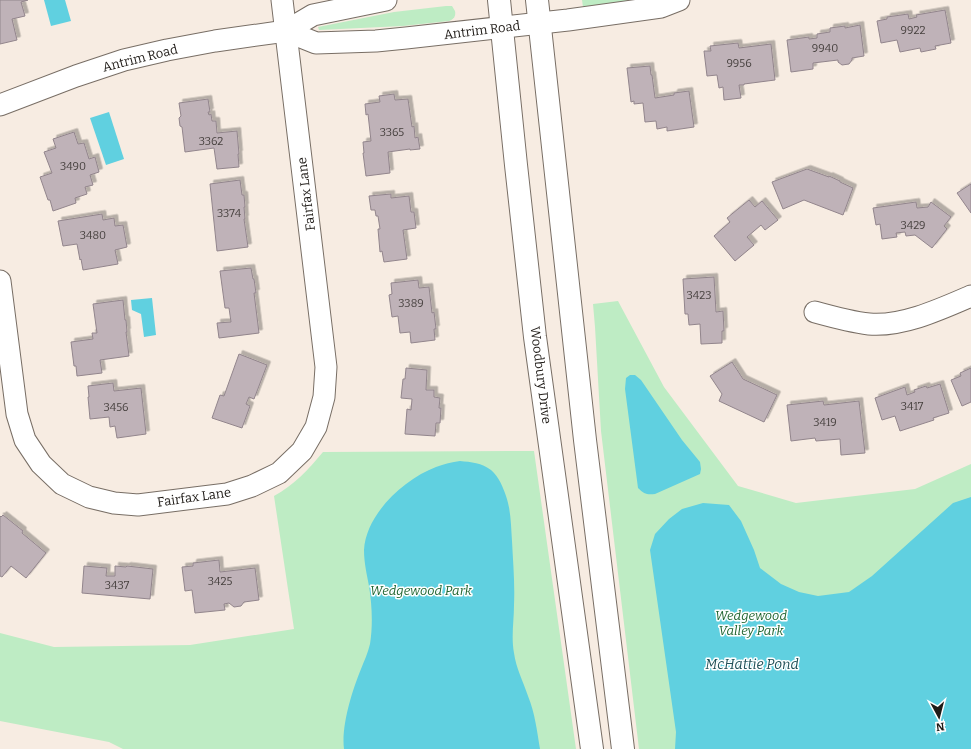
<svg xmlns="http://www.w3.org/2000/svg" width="971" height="749" viewBox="0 0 971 749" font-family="Bitter,serif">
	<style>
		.green { fill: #beecc4 }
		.water { fill: #60d0e0 }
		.building { fill: #bfb2b8; stroke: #92858c; filter: url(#shadow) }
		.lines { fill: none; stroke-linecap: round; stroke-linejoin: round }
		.minor-casing { stroke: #786e65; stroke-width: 23 }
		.secondary-casing { stroke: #786e65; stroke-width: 24 }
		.minor { stroke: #fff; stroke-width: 21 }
		.secondary { stroke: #fff; stroke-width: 22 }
		.labels { text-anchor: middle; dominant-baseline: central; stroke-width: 3; stroke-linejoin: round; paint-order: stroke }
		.number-label { font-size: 11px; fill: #47413f }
		.street-label { font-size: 13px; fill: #1f1b17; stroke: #fff }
		.park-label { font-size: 13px; font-style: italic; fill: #216632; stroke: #fff }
		.water-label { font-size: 14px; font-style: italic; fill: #205158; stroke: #fff }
	</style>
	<defs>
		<filter id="shadow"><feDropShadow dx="3.5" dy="-3.5" stdDeviation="0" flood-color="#0004"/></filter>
	</defs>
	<rect width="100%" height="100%" fill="#f7ece2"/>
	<g class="green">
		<polygon points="582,0 636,0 583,7"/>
		<path d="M 446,6 L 452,6 L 455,11 C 456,16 454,19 449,21 L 403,26 L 319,30 L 318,27 L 394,12 Z"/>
		<polygon points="618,301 664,387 738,486 796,503 915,489 971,464 971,749 639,749 601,431 595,327 593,304"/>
		<path d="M 534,451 L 576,749 L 123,749 L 109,742 L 0,721 L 0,633 L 54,647 L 190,645 L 294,629 L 274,496 C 294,485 308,470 323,452 Z"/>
	</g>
	<g class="water">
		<polygon points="44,0 65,0 71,21 51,26"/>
		<polygon points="109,112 124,159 106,165 90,118"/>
		<polygon points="152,298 156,335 144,337 141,314 132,310 131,300"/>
		<path d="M 630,375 L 635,375 L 641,380 L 682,440 L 700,462 L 701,469 L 700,474 L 655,494 C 647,495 644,494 638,488 L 625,389 L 626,378 Z"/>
		<path d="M 460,461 C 471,462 482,463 491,470 C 499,477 503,487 506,496 C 511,510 511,526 512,541 C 513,562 515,583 514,605 C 514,621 511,637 514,653 C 516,668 523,681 528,696 C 535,713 537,731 540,749 L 344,749 C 341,726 352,691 361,669 C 364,661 368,653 370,644 C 373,625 372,605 369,586 C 367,575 364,563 364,550 C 366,514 404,479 436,467 C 444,464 452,462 460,461 Z"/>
		<polygon points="971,497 971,749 675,749 676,732 650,550 655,534 669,519 682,509 703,503 729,505 741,521 754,550 760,568 781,584 799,592 818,596 849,592 872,576 953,503"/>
	</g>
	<g class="building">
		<polygon points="0,0 28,0 21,2 25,16 12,19 17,40 0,44"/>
		<polygon points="945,10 951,43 935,46 936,49 921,52 920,48 900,52 897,40 881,43 877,21 887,19 887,17 908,14 909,19 917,17 916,15"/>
		<polygon points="860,25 864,56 852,58 852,60 849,64 842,65 838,62 838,60 813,63 813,69 791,72 787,40 809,37 809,39 817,38 817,34 830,32 830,28 845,26 845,28"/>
		<polygon points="738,43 739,48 771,44 775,80 744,84 744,85 739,85 741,98 724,100 723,87 719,88 717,75 707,76 704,51 711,51 710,46"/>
		<polygon points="650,66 651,75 652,75 655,98 674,95 674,93 689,91 694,127 667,131 667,127 657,129 656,121 645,122 643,103 634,104 634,101 631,102 627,68"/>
		<polygon points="394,94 395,100 408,99 412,127 414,126 415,138 418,137 420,149 410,150 410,149 388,152 390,173 366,176 363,153 364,153 363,142 371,141 368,114 366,115 365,104 380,102 379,96"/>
		<polygon points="208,99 210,112 208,112 209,115 211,114 212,121 216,121 217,133 237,131 239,154 238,154 239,167 217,169 214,148 185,152 182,127 180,126 179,118 181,116 179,103"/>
		<polygon points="74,132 78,144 84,143 89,159 95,157 99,172 90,175 93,185 85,187 87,194 75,198 76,203 53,211 50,200 48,200 40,177 52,173 44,152 56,148 53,139"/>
		<polygon points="807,169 829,177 829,176 840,181 840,182 853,188 843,215 804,200 783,209 772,182"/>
		<polygon points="240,180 242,195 244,195 245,207 244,207 245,219 244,219 248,247 217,251 210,184"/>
		<polygon points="971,184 971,213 957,193"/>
		<polygon points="391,194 391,198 409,196 411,212 414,212 416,228 403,230 407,259 384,262 382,251 380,252 378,229 380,229 378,216 376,216 375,210 371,210 369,196"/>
		<polygon points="749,200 755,207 762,201 778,220 765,230 761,225 747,237 754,245 735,261 714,236 730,222 727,218"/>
		<polygon points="916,202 917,208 928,207 931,202 951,217 944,226 947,229 932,248 915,235 906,236 905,232 896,233 897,237 882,239 880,224 876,225 873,208"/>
		<polygon points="102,214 103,220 114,218 115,226 123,225 127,247 115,250 118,264 83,270 81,259 80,260 77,244 63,246 58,221"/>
		<polygon points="251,268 253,279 254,279 256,293 254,293 259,333 219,338 217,323 231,322 229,308 225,308 220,271"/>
		<polygon points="714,277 716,312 723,311 724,331 722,331 722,343 701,344 700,324 689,325 688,314 685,314 683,279"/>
		<polygon points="418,280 419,288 429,287 432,313 434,312 436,329 434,329 435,340 411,343 410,332 400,333 398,316 392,317 389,295 392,294 391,283"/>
		<polygon points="123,300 125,320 126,320 127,332 126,332 129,356 100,360 102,373 77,376 76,366 74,366 71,342 93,339 92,333 97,333 93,304"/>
		<polygon points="239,354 267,365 254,399 249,397 246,404 250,406 242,428 212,418 220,395 224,396"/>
		<polygon points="732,362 743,379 777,395 764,422 719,401 722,394 710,376"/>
		<polygon points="406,368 427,370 426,390 434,390 434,397 440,398 439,408 441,408 440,423 436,423 435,436 405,434 407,409 411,410 412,399 401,398 403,379 405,379"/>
		<polygon points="971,368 971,402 962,406 951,380 961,376 960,373"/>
		<polygon points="113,383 114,391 141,388 146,434 117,438 115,426 110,427 109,417 90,419 88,397 89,397 88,386"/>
		<polygon points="940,384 949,413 933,418 934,420 900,431 895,416 882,420 875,398 905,387 907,395 915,392 914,390 926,386 927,388"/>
		<polygon points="823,401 824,405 859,401 865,453 841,455 840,439 816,441 815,438 791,441 787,405"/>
		<polygon points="3,515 23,531 22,533 46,553 26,578 11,566 2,577 0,576 0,516 1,517"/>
		<polygon points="219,560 220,572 255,568 259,600 244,602 241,606 234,607 229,603 224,604 225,610 195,613 192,590 185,591 182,567 193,566 193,563"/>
		<polygon points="84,566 107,568 106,576 115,576 115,566 126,567 127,566 153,569 150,599 82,593"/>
	</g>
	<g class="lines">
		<g class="minor-casing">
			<g id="minor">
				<polyline points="286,31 316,43 376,41 406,38 568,20 661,7 679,0"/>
				<polyline points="0,105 76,76 124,60 167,50 215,41 286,31 313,15 386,0"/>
				<polyline points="0,281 17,414 25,440 41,464 62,484 89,497 114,503 138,505 227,494 252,486 279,473 302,451 316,427 324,397 326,367 282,0"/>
				<path d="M 815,312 C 833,317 851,322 869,324 C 902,327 941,309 971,296"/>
			</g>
		</g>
		<g class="secondary-casing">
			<g id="secondary">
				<polyline points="499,0 516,165 535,337 592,749"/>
				<polyline points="537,0 585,440 623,749"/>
			</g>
		</g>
		<use href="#minor" class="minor"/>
		<use href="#secondary" class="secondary"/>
	</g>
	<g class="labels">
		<g class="number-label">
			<text x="913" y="30">9922</text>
			<text x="825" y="48">9940</text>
			<text x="739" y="63">9956</text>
			<text x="392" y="132">3365</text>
			<text x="211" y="141">3362</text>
			<text x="73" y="166">3490</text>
			<text x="229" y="213">3374</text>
			<text x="913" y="225">3429</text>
			<text x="93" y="235">3480</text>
			<text x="699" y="295">3423</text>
			<text x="411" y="303">3389</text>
			<text x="912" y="406">3417</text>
			<text x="116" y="407">3456</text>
			<text x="825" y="422">3419</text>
			<text x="220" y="581">3425</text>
			<text x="117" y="585">3437</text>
		</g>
		<g class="street-label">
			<text transform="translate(482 30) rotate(-7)">Antrim Road</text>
			<text transform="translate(140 58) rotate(-14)">Antrim Road</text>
			<text transform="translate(306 194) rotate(-97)">Fairfax Lane</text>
			<text transform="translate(541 375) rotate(83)">Woodbury Drive</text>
			<text transform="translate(194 497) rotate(-8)">Fairfax Lane</text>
		</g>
		<g class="park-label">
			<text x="421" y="590">Wedgewood Park</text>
			<text x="751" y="615">Wedgewood<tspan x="751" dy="15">Valley Park</tspan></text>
		</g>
		<g class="water-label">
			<text x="752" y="664">McHattie Pond</text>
		</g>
	</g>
	<g transform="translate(939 717) rotate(173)" stroke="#ffffff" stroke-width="3" paint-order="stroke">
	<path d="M0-3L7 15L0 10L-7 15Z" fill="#1f1b17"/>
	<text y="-6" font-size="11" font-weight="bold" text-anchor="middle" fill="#1f1b17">N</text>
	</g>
</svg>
